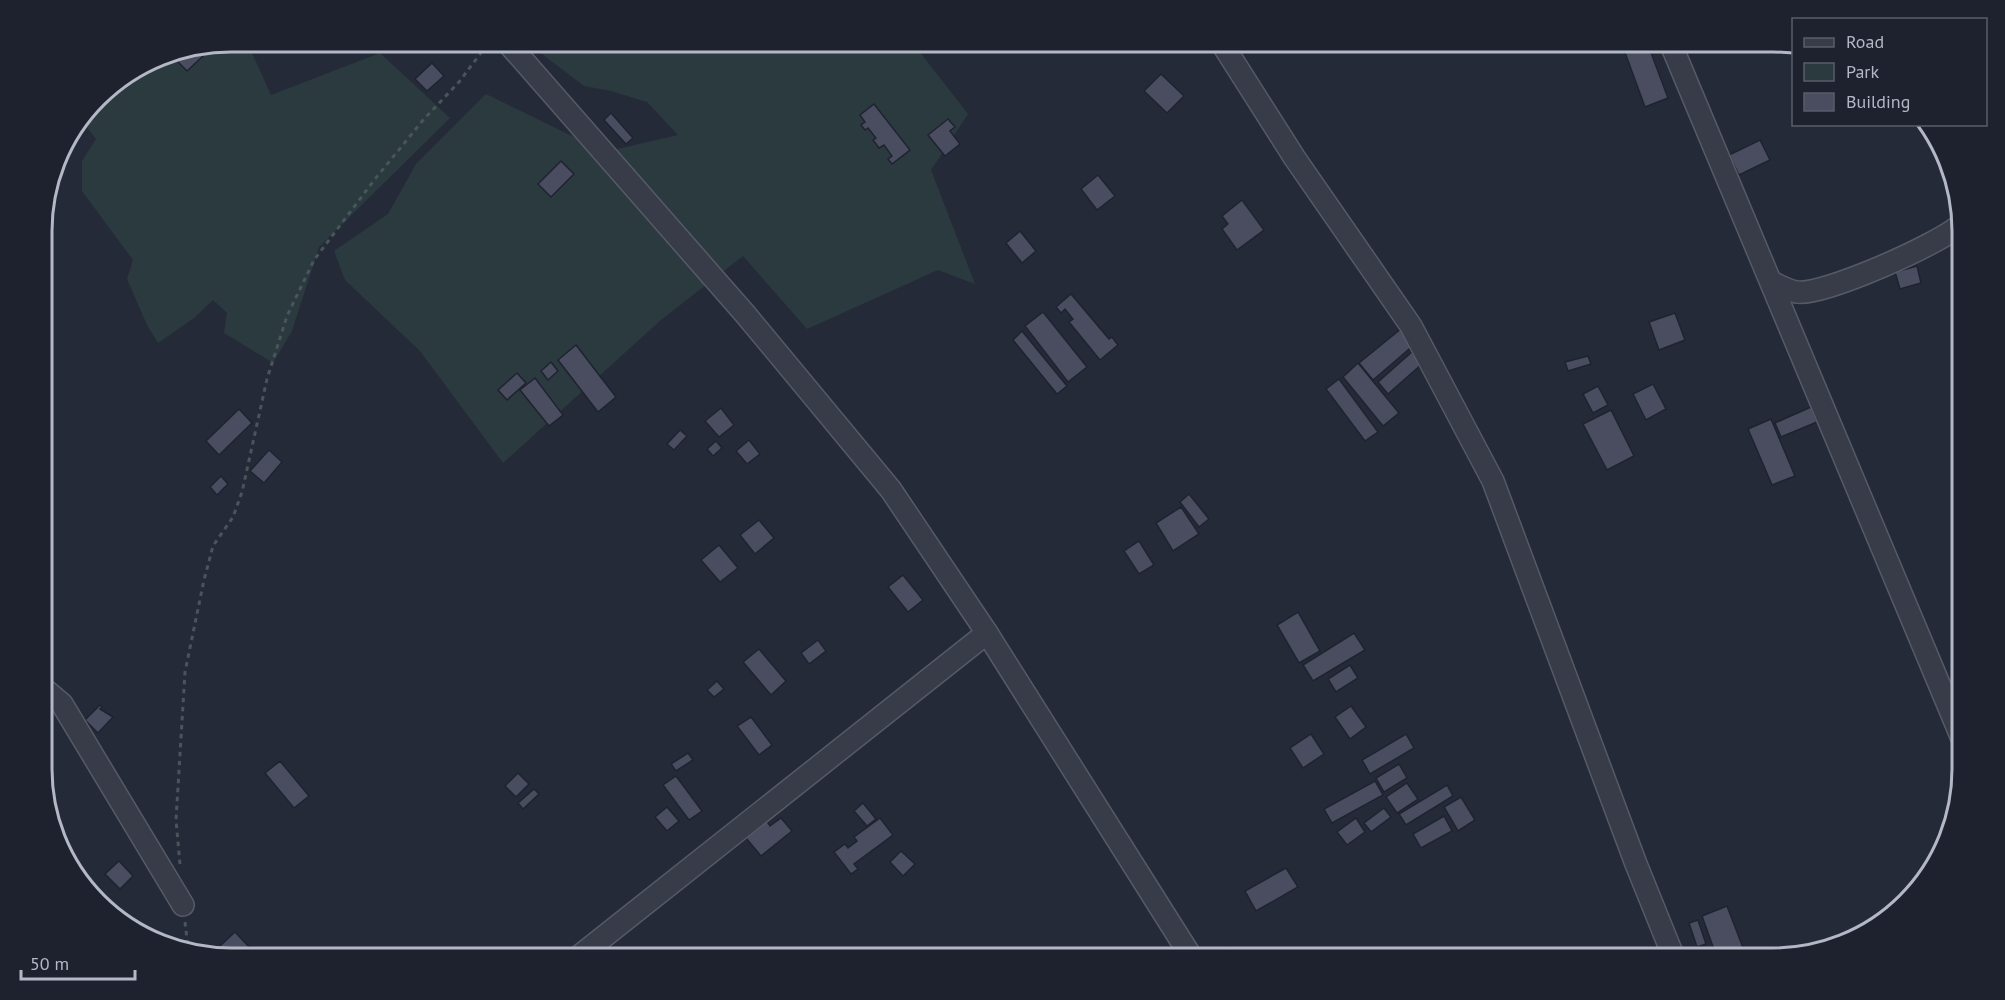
<svg xmlns="http://www.w3.org/2000/svg" width="2005" height="1000" viewBox="0 0 2005 1000" font-family="'PT Sans',sans-serif">
	<style>
		.green { fill: #2b3a3e }
		.building { fill: #494d5f; stroke: #1f2330; stroke-width: 1.5 }
		.lines { fill: none; stroke-linecap: round; stroke-linejoin: round }
		.minor-casing { stroke: #565a67; stroke-width: 24 }
		.path { stroke: #49555b; stroke-width: 3; stroke-dasharray: 4.5 4.5; stroke-linecap: butt }
		.minor { stroke: #383c49; stroke-width: 21 }
		.rim { fill: none; stroke: #b4b7c5; stroke-width: 3 }
	</style>
	<rect width="100%" height="100%" fill="#252a39"/>
	<g class="green">
		<polygon points="231,42 247,42 271,95 380,53 450,118 319,247 292,331 273,363 224,333 227,313 213,300 194,318 158,343 147,325 127,279 133,260 82,191 82,161 96,139 82,121 106,89 159,56"/>
		<polygon points="526,42 912,42 968,114 931,170 975,284 938,270 807,329 743,256 661,320 503,463 420,351 345,280 334,251 388,214 416,164 486,94 605,152 678,135 647,102 611,91 584,86"/>
	</g>
	<g class="building">
		<polygon points="1636,42 1647,42 1668,98 1645,107 1623,47"/>
		<polygon points="196,49 203,56 187,71 170,54"/>
		<polygon points="432,63 444,76 427,91 415,79"/>
		<polygon points="1161,74 1184,96 1167,113 1144,91"/>
		<polygon points="874,104 910,150 892,164 888,159 892,156 884,145 879,148 873,140 876,138 868,128 865,130 861,125 865,122 860,115"/>
		<polygon points="611,113 633,138 626,144 604,120"/>
		<polygon points="948,119 955,127 950,131 960,144 945,156 928,135"/>
		<polygon points="1760,140 1770,160 1739,175 1729,155"/>
		<polygon points="561,161 574,174 551,197 538,184"/>
		<polygon points="1098,175 1115,196 1097,210 1081,189"/>
		<polygon points="1242,200 1264,230 1237,250 1222,229 1228,224 1222,216"/>
		<polygon points="1020,231 1036,251 1022,263 1006,243"/>
		<polygon points="1917,266 1921,283 1900,289 1895,272"/>
		<polygon points="1071,294 1109,339 1112,337 1118,345 1100,360 1069,322 1073,319 1065,309 1061,313 1056,307"/>
		<polygon points="1043,312 1087,367 1068,382 1025,326"/>
		<polygon points="1675,313 1685,340 1659,350 1649,322"/>
		<polygon points="1402,328 1415,344 1373,380 1359,363"/>
		<polygon points="1022,331 1067,386 1057,394 1013,340"/>
		<polygon points="576,345 616,397 598,412 558,360"/>
		<polygon points="1413,351 1423,363 1388,394 1378,382"/>
		<polygon points="1588,356 1591,364 1568,371 1565,362"/>
		<polygon points="551,362 558,371 548,380 541,371"/>
		<polygon points="1358,363 1399,413 1383,426 1343,377"/>
		<polygon points="517,373 526,383 507,400 498,390"/>
		<polygon points="535,378 563,415 549,426 520,390"/>
		<polygon points="1339,379 1378,432 1365,441 1326,389"/>
		<polygon points="1653,384 1666,409 1646,420 1633,394"/>
		<polygon points="1598,386 1608,405 1593,413 1583,394"/>
		<polygon points="1811,407 1817,422 1781,437 1775,423"/>
		<polygon points="721,408 734,425 719,437 705,421"/>
		<polygon points="239,409 252,423 219,455 206,441"/>
		<polygon points="1611,410 1634,456 1607,470 1583,424"/>
		<polygon points="1771,419 1795,476 1772,485 1748,429"/>
		<polygon points="680,430 687,436 674,450 667,444"/>
		<polygon points="749,440 760,454 747,464 736,451"/>
		<polygon points="716,441 722,448 713,456 707,449"/>
		<polygon points="269,450 282,462 264,483 250,471"/>
		<polygon points="221,476 228,484 217,495 210,487"/>
		<polygon points="1189,494 1209,519 1199,527 1180,502"/>
		<polygon points="1181,507 1199,534 1173,551 1156,523"/>
		<polygon points="759,520 774,538 755,554 740,535"/>
		<polygon points="1139,541 1154,565 1139,574 1124,551"/>
		<polygon points="719,545 738,568 720,582 701,560"/>
		<polygon points="903,575 923,600 908,612 888,587"/>
		<polygon points="1298,612 1320,651 1299,663 1277,625"/>
		<polygon points="1354,633 1365,650 1313,681 1303,665"/>
		<polygon points="818,640 826,651 809,664 801,653"/>
		<polygon points="759,649 786,681 771,695 743,662"/>
		<polygon points="1350,665 1358,678 1336,692 1328,679"/>
		<polygon points="717,681 724,689 714,697 707,690"/>
		<polygon points="100,705 102,707 100,709 113,717 98,733 85,720"/>
		<polygon points="1351,706 1366,727 1350,739 1335,717"/>
		<polygon points="751,717 772,745 759,755 737,726"/>
		<polygon points="1311,734 1324,754 1303,768 1290,748"/>
		<polygon points="1406,734 1414,748 1370,774 1362,760"/>
		<polygon points="688,753 693,760 676,771 671,764"/>
		<polygon points="280,761 309,796 294,808 265,773"/>
		<polygon points="1399,764 1407,778 1384,792 1376,778"/>
		<polygon points="518,773 529,784 516,797 505,786"/>
		<polygon points="676,776 702,811 689,820 663,785"/>
		<polygon points="1375,781 1383,795 1332,823 1324,809"/>
		<polygon points="1407,783 1418,799 1397,813 1386,797"/>
		<polygon points="1447,785 1453,796 1406,825 1399,814"/>
		<polygon points="534,789 539,794 523,809 518,803"/>
		<polygon points="1461,797 1475,820 1458,831 1444,807"/>
		<polygon points="863,803 876,819 867,826 854,811"/>
		<polygon points="667,807 679,821 667,831 655,817"/>
		<polygon points="1384,808 1391,817 1371,832 1364,823"/>
		<polygon points="1444,816 1452,831 1421,848 1413,834"/>
		<polygon points="781,818 792,831 761,856 746,838 767,821 770,826"/>
		<polygon points="880,818 893,835 854,864 858,869 851,874 834,852 845,844 848,848 857,841 854,837"/>
		<polygon points="1356,818 1365,832 1347,845 1337,832"/>
		<polygon points="901,851 915,864 903,876 890,862"/>
		<polygon points="119,861 133,876 120,889 105,874"/>
		<polygon points="1286,868 1298,887 1256,911 1245,891"/>
		<polygon points="1727,906 1747,958 1717,958 1702,916"/>
		<polygon points="1698,920 1706,944 1697,947 1689,923"/>
		<polygon points="235,932 250,948 239,958 231,958 220,946"/>
		<polygon points="1227,947 1234,958 1221,958 1218,953"/>
	</g>
	<g class="lines">
		<g class="minor-casing">
			<g id="minor">
				<polyline points="507,42 746,315 891,490 987,633 1192,958"/>
				<polyline points="1221,42 1294,157 1411,326 1493,481 1636,864 1674,958"/>
				<polyline points="1670,42 1963,741"/>
				<path d="M 1771,282 C 1779,285 1788,291 1797,292 C 1823,296 1942,243 1961,224"/>
				<polyline points="43,688 62,704 183,905"/>
				<polyline points="577,958 987,633"/>
			</g>
		</g>
		<g class="path">
			<polyline points="180,864 176,820 185,672 204,580 213,546 233,517 242,492 267,379 287,316 314,260 375,179 424,119 459,82 489,42"/>
			<polyline points="185,922 188,948"/>
		</g>
		<use href="#minor" class="minor"/>
	</g>
	<path d="M0 0H2005V1000H0ZM231 52H1773A179 179 0 0 1 1952 231V769A179 179 0 0 1 1773 948H231A179 179 0 0 1 52 769V231A179 179 0 0 1 231 52Z" fill="#1e212e" fill-rule="evenodd"/>
	<path class="rim" d="M231 52H1773A179 179 0 0 1 1952 231V769A179 179 0 0 1 1773 948H231A179 179 0 0 1 52 769V231A179 179 0 0 1 231 52Z"/>
	<rect x="1792" y="18" width="195" height="108" fill="#1e212e" stroke="#5a5d6a" stroke-width="1.5"/>
	<rect x="1804" y="38" width="30" height="9" fill="#383c49" stroke="#5a5d6a" stroke-width="1.5"/>
	<text x="1846" y="48" font-size="18" fill="#b4b7c5">Road</text>
	<rect x="1804" y="63" width="30" height="18" fill="#2b3a3e" stroke="#5a5d6a" stroke-width="1.5"/>
	<text x="1846" y="78" font-size="18" fill="#b4b7c5">Park</text>
	<rect x="1804" y="93" width="30" height="18" fill="#494d5f" stroke="#5a5d6a" stroke-width="1.5"/>
	<text x="1846" y="108" font-size="18" fill="#b4b7c5">Building</text>
	<path d="M21 970v9h114v-9" fill="none" stroke="#b4b7c5" stroke-width="3"/>
	<text x="30" y="970" font-size="18" fill="#b4b7c5" stroke="#1e212e" stroke-width="4.5" paint-order="stroke">50 m</text>
</svg>
